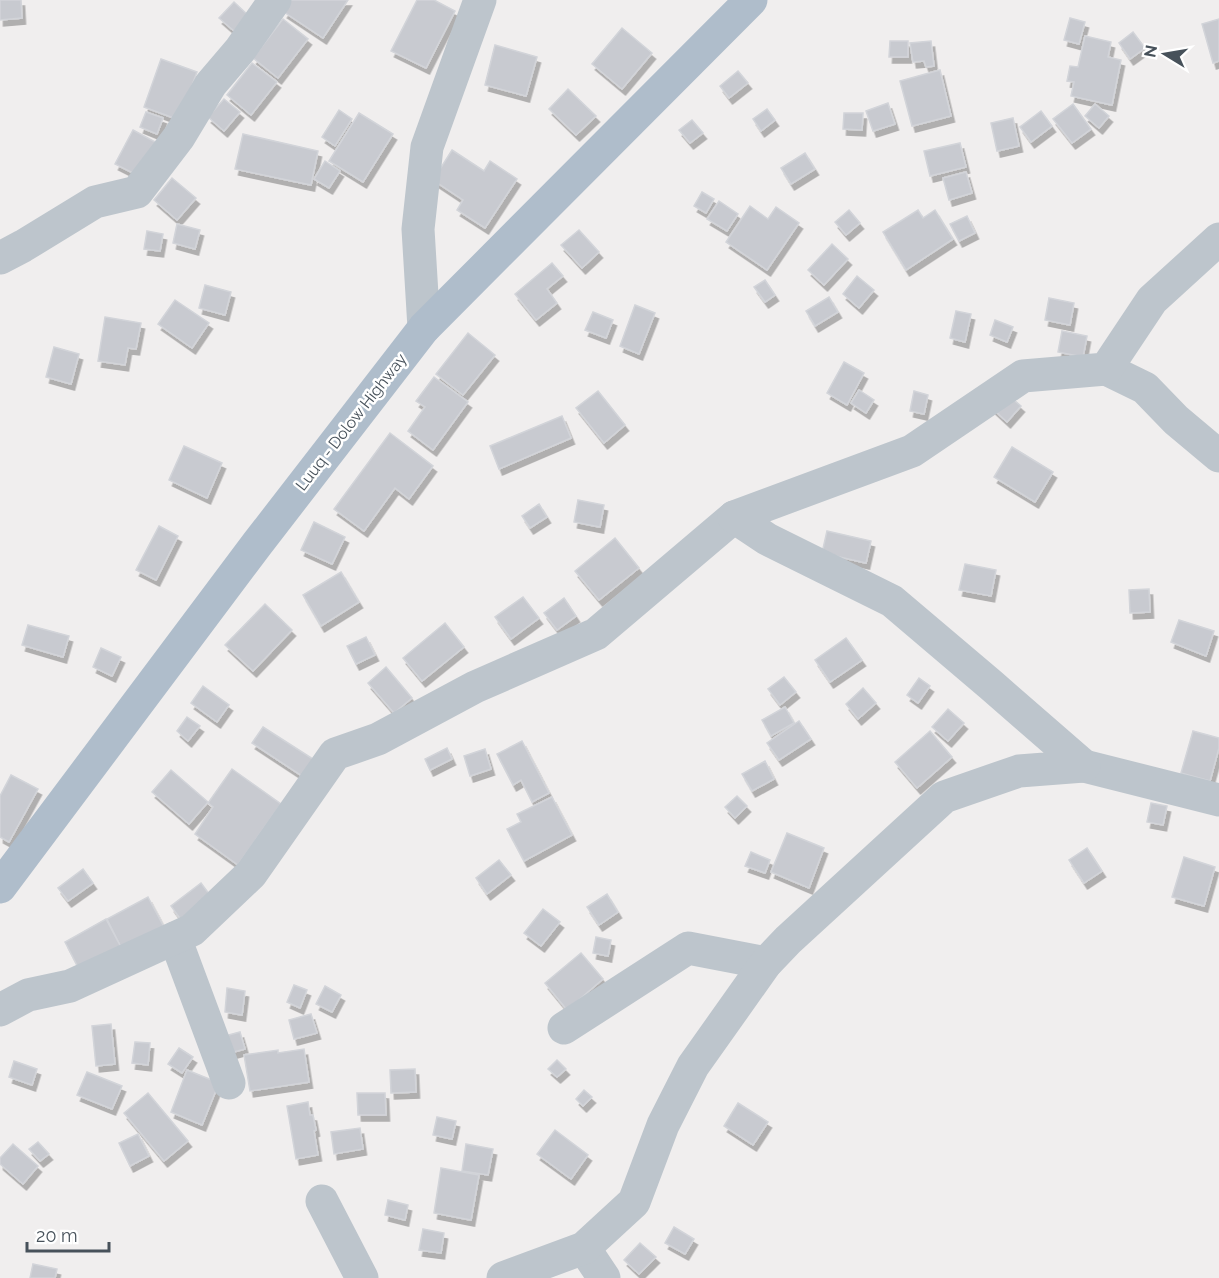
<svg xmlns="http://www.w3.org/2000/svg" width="1219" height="1278" viewBox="0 0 1219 1278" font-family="Raleway,sans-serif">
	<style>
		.building { fill: #c8cad0; stroke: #d2d4d9; stroke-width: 1.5; filter: url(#shadow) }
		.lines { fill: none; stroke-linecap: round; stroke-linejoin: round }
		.street { stroke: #bdc5cc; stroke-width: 33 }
		.primary { stroke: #afbdcb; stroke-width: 33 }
		.labels { text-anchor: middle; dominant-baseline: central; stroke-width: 5; stroke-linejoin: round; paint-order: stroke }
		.street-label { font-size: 16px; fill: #47515a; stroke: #fff }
	</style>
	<defs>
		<filter id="shadow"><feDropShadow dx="3.5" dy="6" stdDeviation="0" flood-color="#0004"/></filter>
	</defs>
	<rect width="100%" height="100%" fill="#f0eeee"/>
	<g class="building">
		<polygon points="0,0 21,0 22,18 0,20"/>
		<polygon points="291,0 348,0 323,38 284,12"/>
		<polygon points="417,0 434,0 455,11 426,68 391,51"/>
		<polygon points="234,2 248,15 234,31 219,18"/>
		<polygon points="1070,18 1085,22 1079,44 1064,40"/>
		<polygon points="283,19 308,39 278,78 253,58"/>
		<polygon points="1219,19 1219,61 1213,63 1202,24"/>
		<polygon points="622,28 652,53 622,89 592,64"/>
		<polygon points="1133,32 1145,48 1130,59 1119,43"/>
		<polygon points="1085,36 1111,42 1108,57 1121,60 1112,105 1071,96 1074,82 1067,81 1070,66 1078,67"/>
		<polygon points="890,41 908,41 908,57 889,57"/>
		<polygon points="931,41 934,66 926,67 924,61 913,62 910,43"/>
		<polygon points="495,45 537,57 526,96 485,85"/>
		<polygon points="161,59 197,72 179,120 144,107"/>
		<polygon points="252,63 277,82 251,115 227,95"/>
		<polygon points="940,70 951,116 912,126 900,81"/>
		<polygon points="738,71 748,83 729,98 720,86"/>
		<polygon points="568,89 596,116 576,135 549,109"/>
		<polygon points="224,99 240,112 224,131 208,117"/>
		<polygon points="888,103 895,124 873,131 866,111"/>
		<polygon points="1073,104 1091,129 1072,143 1053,119"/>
		<polygon points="1095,104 1109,116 1099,128 1085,116"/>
		<polygon points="767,109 775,120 761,131 753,119"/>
		<polygon points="339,110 352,119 335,146 322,137"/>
		<polygon points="1041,111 1052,126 1031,142 1020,127"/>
		<polygon points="146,112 163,118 157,134 140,127"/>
		<polygon points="359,113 393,134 363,182 329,161"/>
		<polygon points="844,113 863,113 862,130 843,129"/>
		<polygon points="1013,118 1019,146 997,151 991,123"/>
		<polygon points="692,120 703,133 690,143 679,130"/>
		<polygon points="133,130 159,144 141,177 115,164"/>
		<polygon points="243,134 318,151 311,185 235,169"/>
		<polygon points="960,143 966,167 930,176 924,151"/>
		<polygon points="452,150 484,171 490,161 517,179 485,228 457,210 463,200 433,180"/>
		<polygon points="805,153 815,169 791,184 781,168"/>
		<polygon points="325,161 340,171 329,188 314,179"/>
		<polygon points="966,172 972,193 949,200 943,178"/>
		<polygon points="172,178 196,198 177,220 154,200"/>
		<polygon points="702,192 714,199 706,213 694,206"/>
		<polygon points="719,201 738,214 727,231 707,219"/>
		<polygon points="750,206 768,219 776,207 799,223 767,270 726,242"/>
		<polygon points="849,210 860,223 846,235 835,222"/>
		<polygon points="918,210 923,218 935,210 953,239 906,270 883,232"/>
		<polygon points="967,216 975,233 959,241 950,224"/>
		<polygon points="177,224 200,230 195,249 173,243"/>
		<polygon points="579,230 599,252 582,268 561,245"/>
		<polygon points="147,231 163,234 160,251 144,249"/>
		<polygon points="832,244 848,259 824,285 808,270"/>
		<polygon points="552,263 563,276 547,289 557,303 536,320 515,294"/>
		<polygon points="857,276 874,290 859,308 843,294"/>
		<polygon points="765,280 775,295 765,302 754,287"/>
		<polygon points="205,285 231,292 225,315 199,308"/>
		<polygon points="829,297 838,312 815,326 806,311"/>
		<polygon points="1049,298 1074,303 1070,325 1045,320"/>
		<polygon points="175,300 209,323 192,348 158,324"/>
		<polygon points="635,305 655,313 639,354 620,346"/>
		<polygon points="956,311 971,314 965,342 950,338"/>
		<polygon points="593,312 613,320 606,338 585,330"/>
		<polygon points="105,317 141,323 136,349 128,348 125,365 98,361"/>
		<polygon points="995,320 1013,327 1007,342 990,335"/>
		<polygon points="1062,331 1087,336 1083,357 1058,352"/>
		<polygon points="468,333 495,355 463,395 436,374"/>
		<polygon points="54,347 79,354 71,384 46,377"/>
		<polygon points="844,362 864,373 847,405 827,393"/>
		<polygon points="434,377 468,402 433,450 408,431 425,407 416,401"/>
		<polygon points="859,390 874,400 866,413 851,403"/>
		<polygon points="598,391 625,425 604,443 576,408"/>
		<polygon points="914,391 928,395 924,414 910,411"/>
		<polygon points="1006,393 1021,406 1007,422 992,408"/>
		<polygon points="562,416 571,438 499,469 490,446"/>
		<polygon points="390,433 433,466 409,499 395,488 364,531 334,509"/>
		<polygon points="184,446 222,463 207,498 169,480"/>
		<polygon points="1012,447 1053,472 1035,502 994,477"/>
		<polygon points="578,500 604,505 600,527 574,522"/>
		<polygon points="539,504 547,517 530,528 522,516"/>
		<polygon points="314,522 345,537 332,564 301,550"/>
		<polygon points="159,526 178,536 156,580 136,570"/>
		<polygon points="827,531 871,541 866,563 822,553"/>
		<polygon points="615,538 639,568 599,600 575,571"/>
		<polygon points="965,564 996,570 991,596 959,590"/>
		<polygon points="341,572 359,602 321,626 303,595"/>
		<polygon points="1149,589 1150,612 1130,613 1129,590"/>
		<polygon points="523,597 539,618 511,639 495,617"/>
		<polygon points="564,598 576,616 557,630 544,613"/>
		<polygon points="265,604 292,630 253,671 225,645"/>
		<polygon points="1179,620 1214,631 1206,656 1171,642"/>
		<polygon points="445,623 464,647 422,681 403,658"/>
		<polygon points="28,625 69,636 63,657 22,645"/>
		<polygon points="366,637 375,655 356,664 347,646"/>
		<polygon points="846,638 862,660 830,682 815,660"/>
		<polygon points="101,648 121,657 112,676 93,667"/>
		<polygon points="386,667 412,698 394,713 368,683"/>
		<polygon points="784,677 796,692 780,705 768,689"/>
		<polygon points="919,678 930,686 918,703 907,695"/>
		<polygon points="203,686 229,705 217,722 191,703"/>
		<polygon points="863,688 876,703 858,719 846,704"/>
		<polygon points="785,707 794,723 771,736 762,720"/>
		<polygon points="948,709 964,723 948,741 932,727"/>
		<polygon points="187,717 200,726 188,741 177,731"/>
		<polygon points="799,721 811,739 779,760 767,743"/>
		<polygon points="263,727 313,759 302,776 252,743"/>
		<polygon points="930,731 952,757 917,788 895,762"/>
		<polygon points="1193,731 1219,738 1219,748 1210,781 1181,773"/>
		<polygon points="522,741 549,793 532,802 521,780 513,785 497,754"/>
		<polygon points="447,748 452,759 430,770 425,759"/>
		<polygon points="485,749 491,769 470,776 464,756"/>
		<polygon points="765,761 774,779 752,791 742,774"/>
		<polygon points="232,769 281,804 238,865 195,834 213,807 208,803"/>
		<polygon points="171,770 208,802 189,824 152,792"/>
		<polygon points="11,775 38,789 9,842 0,837 0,796"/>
		<polygon points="737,796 747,806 735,818 725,807"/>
		<polygon points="552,797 572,835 524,861 507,829 521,822 517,814"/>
		<polygon points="1151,803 1167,806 1163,825 1147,822"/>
		<polygon points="787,833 824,848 809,888 771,872"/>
		<polygon points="1087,848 1102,871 1084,883 1069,860"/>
		<polygon points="751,852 770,860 765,873 745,866"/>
		<polygon points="1184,857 1215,867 1204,906 1172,897"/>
		<polygon points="499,860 511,875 487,894 476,878"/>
		<polygon points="83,869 93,883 68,901 58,888"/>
		<polygon points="201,883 215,902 184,924 171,906"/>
		<polygon points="607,894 618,912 599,925 587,907"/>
		<polygon points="148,897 165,929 123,951 107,919"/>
		<polygon points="543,909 560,922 541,946 524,933"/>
		<polygon points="106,919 123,951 81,973 65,942"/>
		<polygon points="596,937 611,940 608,956 593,953"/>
		<polygon points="581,953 603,979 567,1010 545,983"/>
		<polygon points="294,985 307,990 300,1008 287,1002"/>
		<polygon points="325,986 341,995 332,1012 316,1004"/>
		<polygon points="227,988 245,991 242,1015 225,1012"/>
		<polygon points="311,1014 317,1033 294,1039 289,1020"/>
		<polygon points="111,1024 115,1064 96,1066 92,1026"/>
		<polygon points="240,1032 245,1049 226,1054 221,1037"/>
		<polygon points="135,1042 150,1043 148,1065 132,1063"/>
		<polygon points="179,1048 193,1057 182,1073 168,1064"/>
		<polygon points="304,1049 309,1082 250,1091 244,1055 278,1050 278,1053"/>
		<polygon points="557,1060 566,1069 557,1077 548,1069"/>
		<polygon points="14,1061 37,1069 32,1085 9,1077"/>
		<polygon points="415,1069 416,1092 391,1093 390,1070"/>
		<polygon points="187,1070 219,1083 202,1125 171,1112"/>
		<polygon points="87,1072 122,1086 112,1109 77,1095"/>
		<polygon points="584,1090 592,1097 583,1106 576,1099"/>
		<polygon points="148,1093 188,1141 164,1161 124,1113"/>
		<polygon points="357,1093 385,1093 386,1115 358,1115"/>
		<polygon points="308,1102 310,1115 313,1115 316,1130 314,1131 318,1155 296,1159 287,1106"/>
		<polygon points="738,1103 768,1122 753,1145 724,1126"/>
		<polygon points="437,1117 456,1121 452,1139 433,1135"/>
		<polygon points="360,1128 363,1149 334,1154 331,1132"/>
		<polygon points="555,1130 588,1155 571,1179 537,1154"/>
		<polygon points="138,1134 149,1156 130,1166 119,1143"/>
		<polygon points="38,1142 49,1154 40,1161 29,1149"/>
		<polygon points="13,1144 38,1166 23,1184 0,1164 0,1158"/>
		<polygon points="466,1144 493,1149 488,1175 462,1171"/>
		<polygon points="441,1168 479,1175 471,1220 434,1213"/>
		<polygon points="388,1200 408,1205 405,1220 385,1215"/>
		<polygon points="674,1227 694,1239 685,1254 665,1243"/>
		<polygon points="423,1229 444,1233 441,1253 419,1250"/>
		<polygon points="640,1243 656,1257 639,1274 624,1260"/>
		<polygon points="33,1264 57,1269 55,1278 30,1278"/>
	</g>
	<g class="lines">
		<g class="street">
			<polyline points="0,258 23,246 95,202 137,192 179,137 211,84 240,50 275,0"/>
			<polyline points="424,328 418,229 427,147 480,0"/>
			<polyline points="1106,369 1145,388 1176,420 1219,456"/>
			<polyline points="1084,766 1219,800"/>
			<polyline points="175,938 229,1083"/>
			<polyline points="0,1010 28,995 70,986 192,930 251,874 335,754 378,739 475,687 596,634 734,517"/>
			<polyline points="564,1028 688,948 766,963"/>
			<polyline points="322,1201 362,1278"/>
			<polyline points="584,1248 604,1278"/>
			<polyline points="503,1278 584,1248 634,1202 663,1125 693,1066 766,963 788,940 944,797 1019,771 1084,766 991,685 892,601 767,539 734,517 912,451 1023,376 1106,369 1152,300 1219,239"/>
		</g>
		<polyline class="primary" points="0,887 257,544 424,328 751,0"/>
	</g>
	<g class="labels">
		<g class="street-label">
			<text transform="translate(351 422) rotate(-52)">Luuq - Dolow Highway</text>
		</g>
	</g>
	<g transform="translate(1165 54) rotate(281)" stroke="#ffffff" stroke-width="4.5" paint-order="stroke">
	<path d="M0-4.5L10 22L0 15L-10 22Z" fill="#47515a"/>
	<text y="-9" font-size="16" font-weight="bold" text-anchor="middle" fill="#47515a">N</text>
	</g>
	<path d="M27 1242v9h82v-9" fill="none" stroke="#47515a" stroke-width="3"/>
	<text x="36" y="1242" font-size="18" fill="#47515a" stroke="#ffffff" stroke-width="4.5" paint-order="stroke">20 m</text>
</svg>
